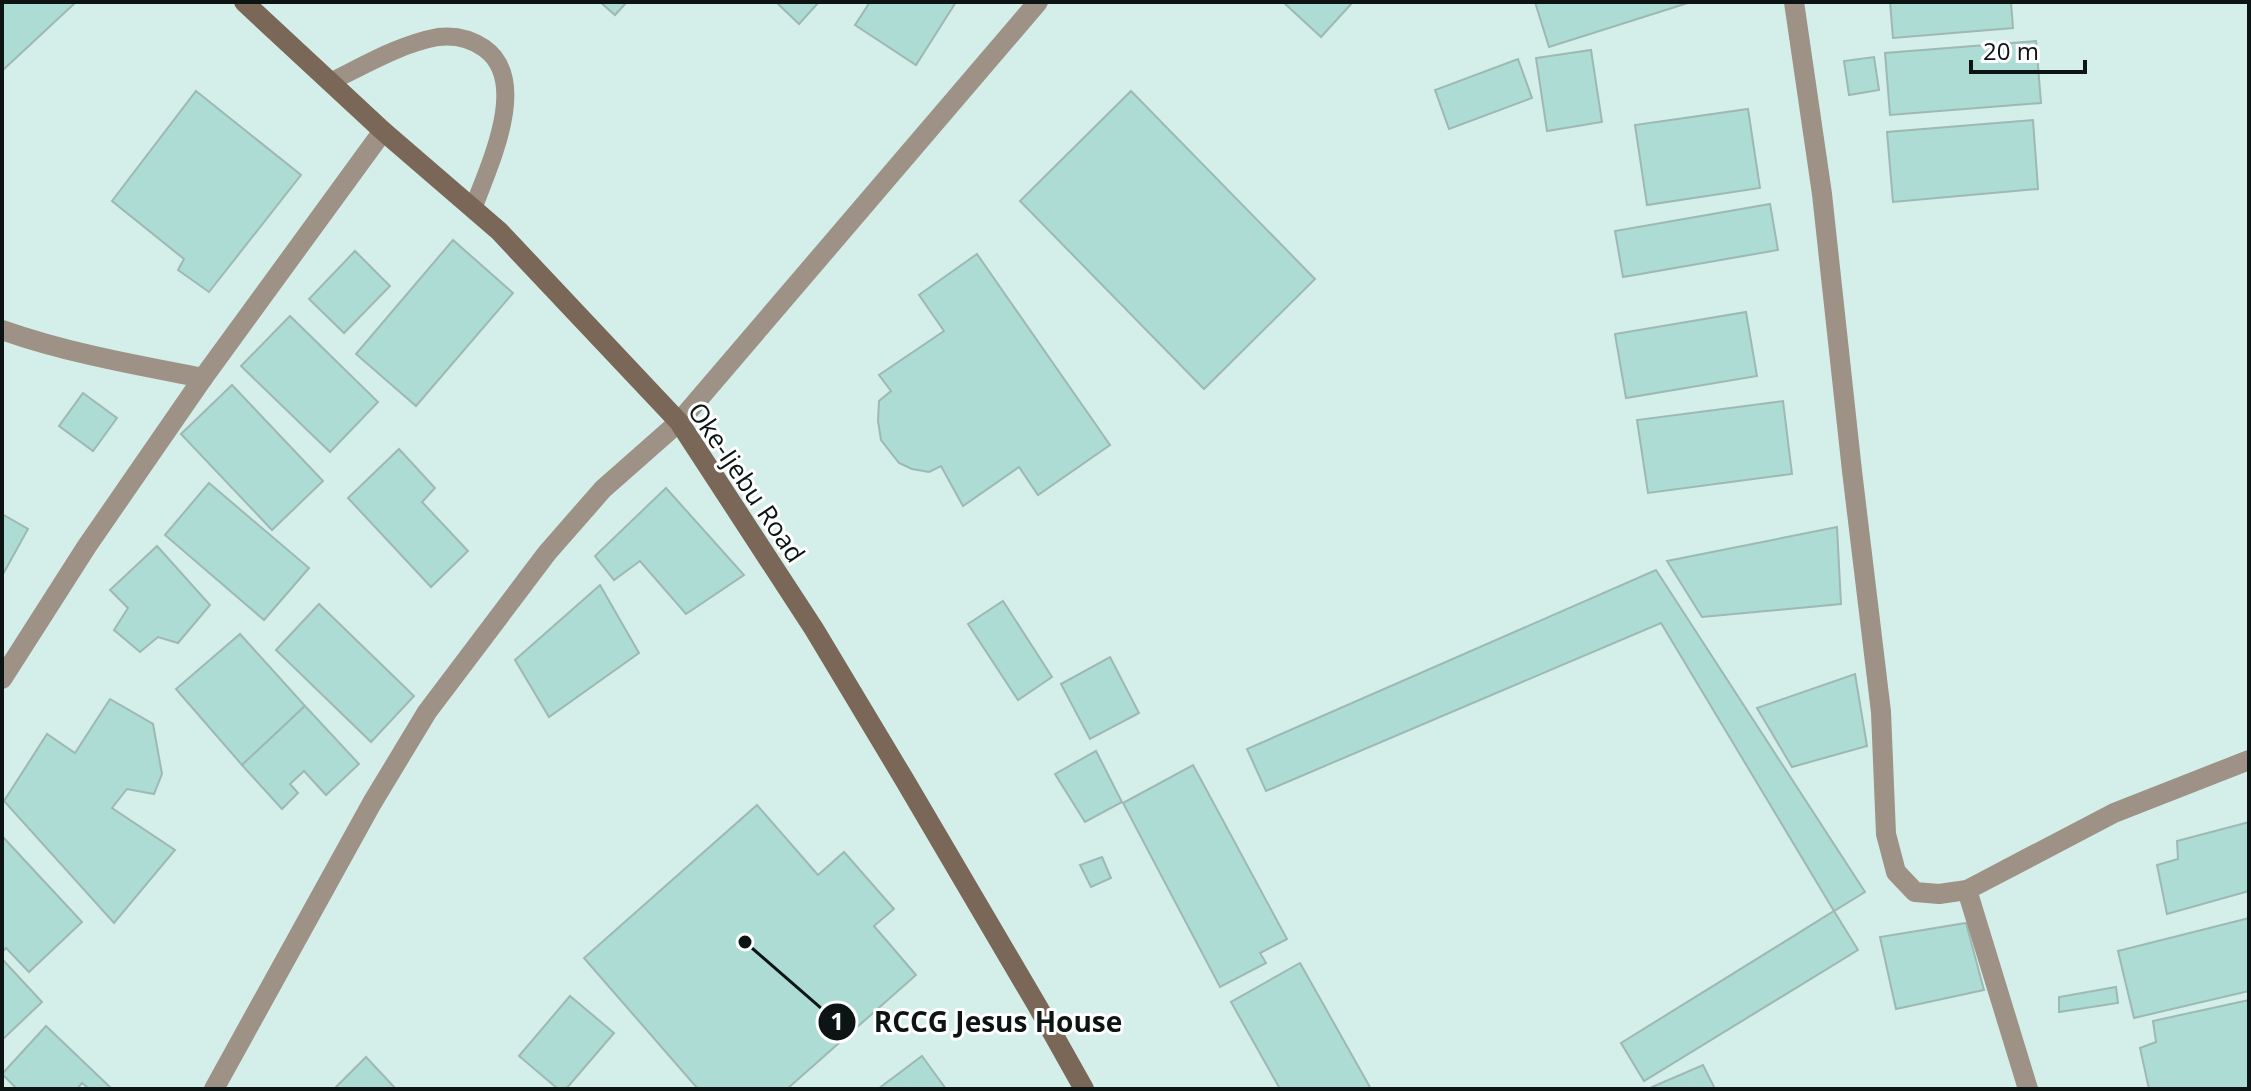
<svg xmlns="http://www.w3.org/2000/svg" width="2251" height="1091" viewBox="0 0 2251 1091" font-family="'Open Sans',sans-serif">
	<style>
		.building { fill: #acdcd4; stroke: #9eb8b3; stroke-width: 2 }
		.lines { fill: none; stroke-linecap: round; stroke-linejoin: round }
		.lane { stroke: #9e9185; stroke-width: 18 }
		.street { stroke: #9e9185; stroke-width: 20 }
		.secondary { stroke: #7a6757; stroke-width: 20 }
		.labels { text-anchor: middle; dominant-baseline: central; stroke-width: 6; stroke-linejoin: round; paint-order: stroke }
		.street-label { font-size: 26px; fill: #0c1514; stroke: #fff }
		.leader { fill: none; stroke: #0c1514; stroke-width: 3 }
		.callout-dot { fill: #0c1514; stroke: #fff; stroke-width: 3 }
		.mark-label { font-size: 24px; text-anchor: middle; font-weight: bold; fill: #fff }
		.callout-label { font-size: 28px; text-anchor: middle; font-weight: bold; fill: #0c1514; stroke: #fff; stroke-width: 6; stroke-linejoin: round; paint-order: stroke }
	</style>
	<rect width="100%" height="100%" fill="#d4eeea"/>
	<g class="building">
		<polygon points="2,2 76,2 2,71"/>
		<polygon points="600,2 627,2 615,15"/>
		<polygon points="776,2 819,2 799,24"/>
		<polygon points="870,2 956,2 916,65 855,25"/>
		<polygon points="1283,2 1353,2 1321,37"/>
		<polygon points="1535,2 1691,2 1549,47"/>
		<polygon points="1890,2 2011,2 2013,28 1893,38"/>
		<polygon points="2036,41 2041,103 1890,115 1885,53"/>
		<polygon points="1591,50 1602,122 1547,131 1536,58"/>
		<polygon points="1874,57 1879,90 1849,95 1844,61"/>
		<polygon points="1518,59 1532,98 1449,129 1435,90"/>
		<polygon points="196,91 301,175 209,292 178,270 184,259 112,201"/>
		<polygon points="1131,91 1315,279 1204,389 1020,201"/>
		<polygon points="1748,109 1760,188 1647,205 1635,125"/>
		<polygon points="2033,120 2038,189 1893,202 1887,132"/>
		<polygon points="1770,204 1778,250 1623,277 1615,231"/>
		<polygon points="453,240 513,293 416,406 356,354"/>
		<polygon points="355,251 390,286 344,333 309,299"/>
		<polygon points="977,254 1110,445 1038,495 1019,467 963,506 941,466 929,472 912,469 899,463 881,440 878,421 879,401 891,391 879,375 944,331 919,295"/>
		<polygon points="1746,312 1757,376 1626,398 1615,334"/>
		<polygon points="290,316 378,402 330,452 241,366"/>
		<polygon points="232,385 323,481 272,530 181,434"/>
		<polygon points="83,393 117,418 93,451 59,426"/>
		<polygon points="1783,401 1792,474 1648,493 1637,420"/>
		<polygon points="399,449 435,488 422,502 468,551 431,587 348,498"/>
		<polygon points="209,483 309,568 264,620 165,535"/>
		<polygon points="666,488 744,575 686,614 640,561 614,580 595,556"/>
		<polygon points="2,514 28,529 2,576"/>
		<polygon points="1837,527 1841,604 1702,617 1667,561"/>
		<polygon points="157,546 210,605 178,643 158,637 140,652 114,630 128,608 110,590"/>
		<polygon points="1656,570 1865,892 1834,911 1661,623 1266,791 1247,749"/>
		<polygon points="600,585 639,653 549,717 515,660"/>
		<polygon points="1003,601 1052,677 1018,700 968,624"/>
		<polygon points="319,604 414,696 371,742 276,650"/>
		<polygon points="240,634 305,706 242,765 176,689"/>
		<polygon points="1110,657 1139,713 1090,739 1061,684"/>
		<polygon points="1855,674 1867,746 1792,767 1757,708"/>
		<polygon points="110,699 153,724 162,774 154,794 127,789 112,808 175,850 114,923 4,801 47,734 75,753"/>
		<polygon points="305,706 359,764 326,795 304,771 290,784 298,793 282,809 242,765"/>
		<polygon points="1096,751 1122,802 1085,822 1055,774"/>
		<polygon points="1193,765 1287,939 1260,953 1266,963 1220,987 1123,803"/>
		<polygon points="757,805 818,875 844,852 894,909 874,926 916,975 787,1089 698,1089 584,958"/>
		<polygon points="2249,822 2249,891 2167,914 2157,865 2178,859 2177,841"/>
		<polygon points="2,836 82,922 29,972 6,948 2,952"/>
		<polygon points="1102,857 1111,878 1091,887 1080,865"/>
		<polygon points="1834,911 1858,950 1644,1081 1621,1043"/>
		<polygon points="2249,918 2249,991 2134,1018 2118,951"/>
		<polygon points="1966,923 1984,990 1896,1009 1880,937"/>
		<polygon points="2,959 42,1002 2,1040"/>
		<polygon points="1300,963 1371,1089 1280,1089 1231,1002"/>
		<polygon points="2116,987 2118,1003 2059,1012 2059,997"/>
		<polygon points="570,996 614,1033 566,1089 558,1089 519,1056"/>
		<polygon points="2249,1000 2249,1089 2149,1089 2140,1048 2156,1042 2153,1021"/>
		<polygon points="46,1026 112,1089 86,1089 88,1088 82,1083 77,1089 17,1089 2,1074"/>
		<polygon points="922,1056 946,1089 878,1089"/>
		<polygon points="366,1057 396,1089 334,1089"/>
		<polygon points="1703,1065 1715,1089 1653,1089 1652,1087"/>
	</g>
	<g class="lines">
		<path class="lane" d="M 330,82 C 365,65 400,44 438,37 C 455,35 471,39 484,48 C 531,81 488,167 473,209"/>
		<g class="street">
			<polyline points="1794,2 1822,194 1852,471 1881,712 1886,834 1896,872 1915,892 1939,894 1967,890 2114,813 2249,760"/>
			<path d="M 2,330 C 67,353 136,365 203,378"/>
			<polyline points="2,679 87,546 203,378 383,131"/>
			<polyline points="1967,890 2028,1089"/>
			<polyline points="214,1089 372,803 427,712 547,553 603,489 679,422 1038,2"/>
		</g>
		<polyline class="secondary" points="244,2 383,131 499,231 679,422 814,629 904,779 1038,1007 1084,1089"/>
	</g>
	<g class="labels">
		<g class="street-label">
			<text transform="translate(747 482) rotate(56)">Oke-Ijebu Road</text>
		</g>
	</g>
	<path class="leader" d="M745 942L837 1022"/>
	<g class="callout-dot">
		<circle cx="745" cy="942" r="8"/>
		<circle cx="837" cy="1022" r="20"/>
	</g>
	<g class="mark-label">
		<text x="837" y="1030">1</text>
	</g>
	<g class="callout-label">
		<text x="998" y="1032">RCCG Jesus House</text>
	</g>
	<rect width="2251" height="1091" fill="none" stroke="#0c1514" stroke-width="8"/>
	<path d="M1971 60v12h114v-12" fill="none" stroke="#0c1514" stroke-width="4"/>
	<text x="1983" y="60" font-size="24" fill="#0c1514" stroke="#ffffff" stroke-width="6" paint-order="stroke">20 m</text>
</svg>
